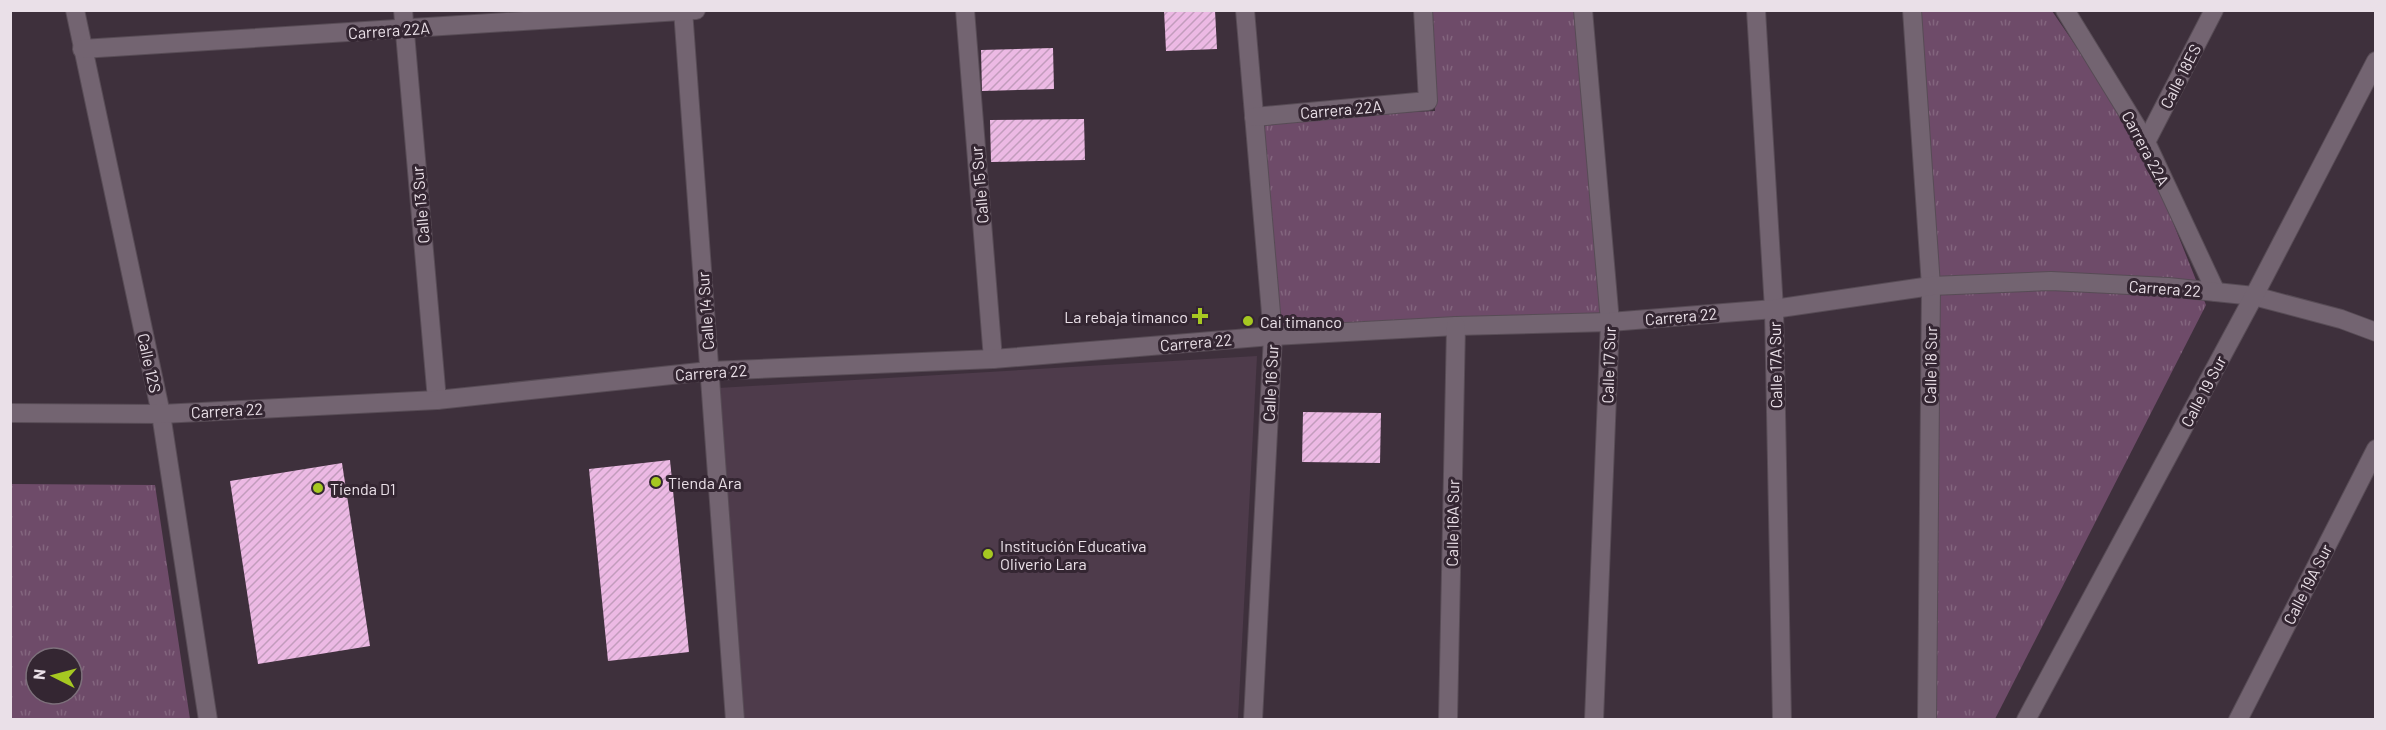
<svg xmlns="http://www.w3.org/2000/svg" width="2386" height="730" viewBox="0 0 2386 730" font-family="Barlow,sans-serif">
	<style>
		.built { fill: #4e3b4b }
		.grass { fill: url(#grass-tufts); fill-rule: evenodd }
		.building { fill: url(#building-hatch) }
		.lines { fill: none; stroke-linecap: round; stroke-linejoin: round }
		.minor-casing { stroke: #584c56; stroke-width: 20 }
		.minor { stroke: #736471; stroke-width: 18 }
		.poi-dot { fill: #a6c821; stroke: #342632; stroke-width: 2 }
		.labels { text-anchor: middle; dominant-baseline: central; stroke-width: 6; stroke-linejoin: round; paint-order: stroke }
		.street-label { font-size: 16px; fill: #eae0e8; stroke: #342632 }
		.poi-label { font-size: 16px; fill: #eae0e8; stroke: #342632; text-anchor: start }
	</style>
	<defs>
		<pattern id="grass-tufts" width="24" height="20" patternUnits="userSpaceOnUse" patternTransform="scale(1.5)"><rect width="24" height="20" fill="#6e4b69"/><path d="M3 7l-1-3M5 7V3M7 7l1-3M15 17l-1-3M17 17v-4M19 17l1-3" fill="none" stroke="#83657e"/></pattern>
		<pattern id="building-hatch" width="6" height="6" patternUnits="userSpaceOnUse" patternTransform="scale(1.5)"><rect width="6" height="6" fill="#ecb9e4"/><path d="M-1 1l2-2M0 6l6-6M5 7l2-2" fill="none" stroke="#c29cbc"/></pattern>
	</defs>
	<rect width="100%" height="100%" fill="#3e303c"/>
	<polygon class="built" points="1257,356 1238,719 742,719 718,388"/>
	<g class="grass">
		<polygon points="1433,11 1574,11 1601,314 1281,328 1263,119 1435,111"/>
		<polygon points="1918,11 2052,11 2140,140 2206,305 1995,719 1932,719"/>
		<path d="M 11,484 L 155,485 L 190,719 L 11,719 ZM 36,658 L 72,658 L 72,694 L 36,694 Z"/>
	</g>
	<g class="building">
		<polygon points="1164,10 1215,10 1217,49 1166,51"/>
		<polygon points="1053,48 1054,89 982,91 981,50"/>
		<polygon points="1084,119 1085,160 991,162 990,120"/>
		<polygon points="1303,412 1381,413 1380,463 1302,462"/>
		<polygon points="670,460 689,652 608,661 589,469"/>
		<polygon points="342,463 370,646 258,664 230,481"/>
	</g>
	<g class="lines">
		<g class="minor-casing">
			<g id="minor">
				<polyline points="75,10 161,414 208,720"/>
				<polyline points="403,10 437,400"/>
				<polyline points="683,10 735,720"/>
				<polyline points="965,10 993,359"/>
				<polyline points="1245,10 1273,336 1253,720"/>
				<polyline points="1583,10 1610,322 1594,720"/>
				<polyline points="1756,10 1774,309 1782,720"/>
				<polyline points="1912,10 1931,286 1927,720"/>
				<polyline points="2065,10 2146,142 2216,292"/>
				<polyline points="82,49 696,10"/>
				<polyline points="1254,117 1428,101 1423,10"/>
				<polyline points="2146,142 2214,10"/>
				<polyline points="10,413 161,414 437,400 709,371 993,359 1273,336 1456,326 1610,322 1774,309 1931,286 2051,281 2168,287 2254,296 2341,319 2376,332"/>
				<polyline points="1448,720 1456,326"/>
				<polyline points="2026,720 2254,296 2376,61"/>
				<polyline points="2238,720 2376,449"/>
			</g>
		</g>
		<use href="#minor" class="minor"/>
	</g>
	<g class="poi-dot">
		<path d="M1197 307h6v6h6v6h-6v6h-6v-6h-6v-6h6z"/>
		<circle cx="1248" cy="321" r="6"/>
		<circle cx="656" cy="482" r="6"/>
		<circle cx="318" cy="488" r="6"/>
		<circle cx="988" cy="554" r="6"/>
	</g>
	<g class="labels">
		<g class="street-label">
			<text transform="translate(389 30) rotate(-4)">Carrera 22A</text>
			<text transform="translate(2180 76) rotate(-63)">Calle 18ES</text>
			<text transform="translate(1341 109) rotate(-5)">Carrera 22A</text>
			<text transform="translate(2146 148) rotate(62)">Carrera 22A</text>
			<text transform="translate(979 185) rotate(-95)">Calle 15 Sur</text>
			<text transform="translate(420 205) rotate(-95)">Calle 13 Sur</text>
			<text transform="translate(2165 288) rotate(4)">Carrera 22</text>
			<text transform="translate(705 311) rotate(-94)">Calle 14 Sur</text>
			<text transform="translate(1681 316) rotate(-5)">Carrera 22</text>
			<text transform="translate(1196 342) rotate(-5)">Carrera 22</text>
			<text transform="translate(150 363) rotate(78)">Calle 12S</text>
			<text transform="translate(1608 365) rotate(-88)">Calle 17 Sur</text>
			<text transform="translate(1775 365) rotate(-91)">Calle 17A Sur</text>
			<text transform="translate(1930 365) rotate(-89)">Calle 18 Sur</text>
			<text transform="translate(711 372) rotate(-4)">Carrera 22</text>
			<text transform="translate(1270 383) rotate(-87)">Calle 16 Sur</text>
			<text transform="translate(2203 391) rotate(-62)">Calle 19 Sur</text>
			<text transform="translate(227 410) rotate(-3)">Carrera 22</text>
			<text transform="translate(1452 523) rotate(-89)">Calle 16A Sur</text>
			<text transform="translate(2307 584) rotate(-63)">Calle 19A Sur</text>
		</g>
		<g class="poi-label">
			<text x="1188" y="316" text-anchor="end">La rebaja timanco</text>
			<text x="1260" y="321">Cai timanco</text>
			<text x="668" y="482">Tienda Ara</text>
			<text x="330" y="488">Tienda D1</text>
			<text x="1000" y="545">Institución Educativa<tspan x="1000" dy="18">Oliverio Lara</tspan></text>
		</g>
	</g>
	<rect width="2386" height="730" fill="none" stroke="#eae0e8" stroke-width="24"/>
	<g transform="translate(54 676) rotate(276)"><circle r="28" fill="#342632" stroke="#7d707b" stroke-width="1.5"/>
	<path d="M0-4.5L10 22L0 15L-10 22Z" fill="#a6c821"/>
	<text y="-9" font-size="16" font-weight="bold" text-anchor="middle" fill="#eae0e8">N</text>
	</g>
</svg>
